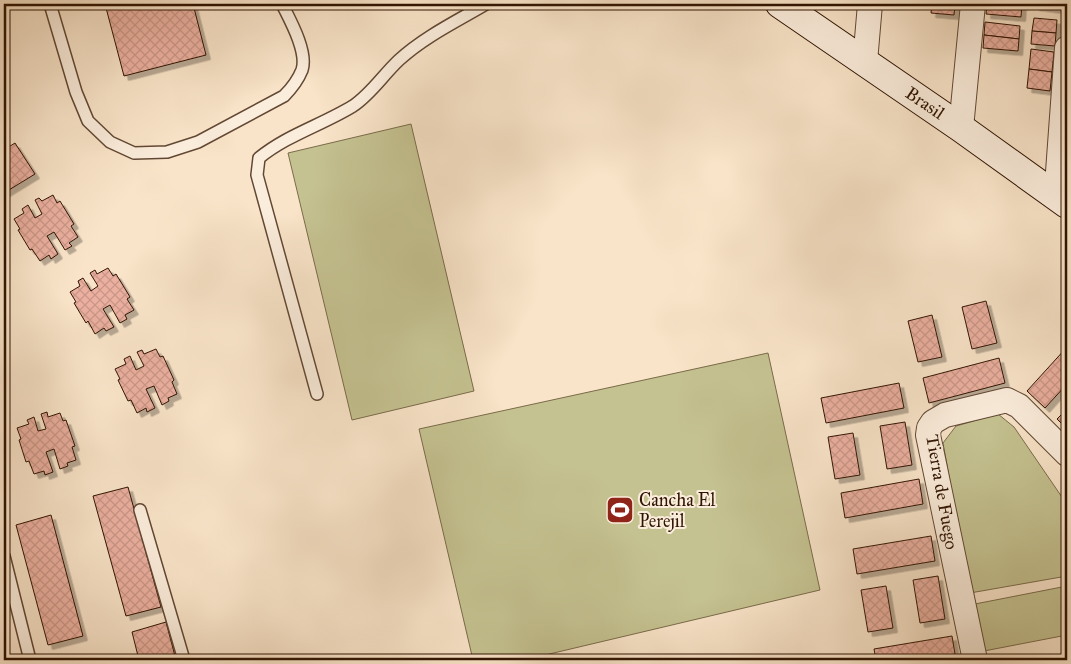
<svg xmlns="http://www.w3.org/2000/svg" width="1071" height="664" viewBox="0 0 1071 664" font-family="'IM FELL Great Primer',serif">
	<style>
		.grass { fill: #c5c291; stroke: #7a6b4a }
		.building { fill: url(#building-cross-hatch); stroke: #301402; filter: url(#shadow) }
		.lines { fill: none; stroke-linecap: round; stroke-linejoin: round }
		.lane-casing { stroke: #624834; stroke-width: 14 }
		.street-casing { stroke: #624834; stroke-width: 26 }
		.secondary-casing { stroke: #301402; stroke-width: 30 }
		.lane { stroke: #fbeddc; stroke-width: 11 }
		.street { stroke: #fbeddc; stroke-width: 24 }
		.secondary { stroke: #fbeddc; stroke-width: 28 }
		.labels { text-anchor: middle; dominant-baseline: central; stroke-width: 4; stroke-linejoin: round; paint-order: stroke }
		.street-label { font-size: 18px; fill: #301402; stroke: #fbeddc }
		.poi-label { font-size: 18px; fill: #301402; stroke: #fbeddc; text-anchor: start }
	</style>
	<defs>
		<pattern id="building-cross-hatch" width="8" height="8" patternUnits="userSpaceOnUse" patternTransform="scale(1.25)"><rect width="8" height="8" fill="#ebb0a0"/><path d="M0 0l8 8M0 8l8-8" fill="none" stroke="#ca9688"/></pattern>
		<filter id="shadow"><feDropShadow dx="4.5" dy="4.5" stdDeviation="0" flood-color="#0004"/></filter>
	</defs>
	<rect width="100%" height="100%" fill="#f9e4c9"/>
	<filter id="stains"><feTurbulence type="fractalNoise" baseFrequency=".004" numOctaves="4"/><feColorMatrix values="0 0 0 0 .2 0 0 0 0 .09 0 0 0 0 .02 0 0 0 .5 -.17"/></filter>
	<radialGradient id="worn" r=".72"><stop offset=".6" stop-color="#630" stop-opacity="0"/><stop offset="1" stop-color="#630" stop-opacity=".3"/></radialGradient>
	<g class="grass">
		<polygon points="411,124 474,391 352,420 288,153"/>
		<polygon points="768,353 820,590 524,660 473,660 419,429"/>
		<polygon points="998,414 1014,427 1066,503 1067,576 970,593 943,443 956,426"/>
		<polygon points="1067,586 1067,635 984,651 975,604"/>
	</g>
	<g class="building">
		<polygon points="105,4 193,4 206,55 124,76"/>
		<polygon points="932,4 955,4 954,15 931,13"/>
		<polygon points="987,4 1022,4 1021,17 986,14"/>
		<polygon points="1035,4 1059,4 1058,9 1035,6"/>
		<polygon points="1034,18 1057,20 1056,33 1032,31"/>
		<polygon points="985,22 1020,26 1019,39 984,35"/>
		<polygon points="1032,31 1056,33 1055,46 1031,44"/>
		<polygon points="984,35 1019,39 1018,51 983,48"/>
		<polygon points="1031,49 1054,52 1052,72 1029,69"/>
		<polygon points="1029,69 1052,72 1050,91 1027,88"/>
		<polygon points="15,143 35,174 4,193 4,150"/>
		<polygon points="53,195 57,203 60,201 74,224 71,226 78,237 69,243 72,246 65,250 54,232 47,236 58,254 51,259 49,255 40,261 32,249 30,250 18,230 20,229 14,219 24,213 22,209 28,205 35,218 42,214 35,200 39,198 42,201"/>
		<polygon points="108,268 113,276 116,274 130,297 127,299 134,310 125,315 127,319 120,323 110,305 103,309 114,327 106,331 104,328 95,334 88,321 86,323 74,303 76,302 70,292 80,286 78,281 83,278 91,291 98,286 90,273 95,270 97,274"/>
		<polygon points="986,301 997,343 972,349 962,307"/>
		<polygon points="932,315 942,357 918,362 908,321"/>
		<polygon points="1067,347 1067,384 1045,408 1027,391"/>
		<polygon points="156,349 160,357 163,356 174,380 172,382 177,394 168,398 169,401 162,405 154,386 146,389 155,408 147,412 146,408 137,413 131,400 128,401 118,380 120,379 115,369 126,364 124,359 130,356 136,370 144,366 137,352 142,350 144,354"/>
		<polygon points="999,358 1005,383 929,403 923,378"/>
		<polygon points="899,383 904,408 826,423 821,398"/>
		<polygon points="1067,409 1067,429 1057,419"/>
		<polygon points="47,412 48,417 60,413 63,421 66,420 75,446 72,447 76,460 67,463 68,466 60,469 54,449 46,452 53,472 45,475 44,471 34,474 29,461 26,462 19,440 21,439 17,428 29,424 27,420 34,417 38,431 46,429 41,414"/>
		<polygon points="905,422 912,465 887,469 880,426"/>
		<polygon points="853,433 860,475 835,479 828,437"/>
		<polygon points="919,479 923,504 845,518 841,493"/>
		<polygon points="128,487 161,607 126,616 93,496"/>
		<polygon points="51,515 83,636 48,645 16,525"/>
		<polygon points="931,536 935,561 857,574 853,549"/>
		<polygon points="938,576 945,619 920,623 913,580"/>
		<polygon points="886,586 893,628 868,632 861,590"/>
		<polygon points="166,622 176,660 139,660 132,632"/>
		<polygon points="952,636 956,660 876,660 874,649"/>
	</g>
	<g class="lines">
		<g class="lane-casing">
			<g id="lane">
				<path d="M 50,4 L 76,92 L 88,121 L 110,142 L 134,153 L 167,152 L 198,142 L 284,96 C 291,89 298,80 302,70 C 308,52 290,20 282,4"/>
				<path d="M 317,394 L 257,175 L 259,158 C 287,135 322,125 353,106 C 371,94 383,75 399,60 C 424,37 457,21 486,4"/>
				<polyline points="140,510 184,660"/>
				<polyline points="4,556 30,660"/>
			</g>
		</g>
		<g class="street-casing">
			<g id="street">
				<polyline points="865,62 870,4"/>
				<polyline points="961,128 973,4"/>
				<polyline points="1058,197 1058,172 1067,48"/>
				<polyline points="975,660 928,435 929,428 933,422 945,415 1007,400 1019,406 1067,454"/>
			</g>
		</g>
		<g class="secondary-casing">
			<polyline id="secondary" points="780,4 961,128 1067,204"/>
		</g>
		<use href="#lane" class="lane"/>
		<use href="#street" class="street"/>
		<use href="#secondary" class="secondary"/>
	</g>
	<defs>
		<g id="stadium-square" transform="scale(1.4375)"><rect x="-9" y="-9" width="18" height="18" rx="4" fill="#8f2418" stroke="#fbeddc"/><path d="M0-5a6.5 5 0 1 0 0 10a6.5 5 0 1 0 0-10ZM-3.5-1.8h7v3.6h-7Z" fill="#fff"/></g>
	</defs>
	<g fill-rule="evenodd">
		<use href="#stadium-square" x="620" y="510"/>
	</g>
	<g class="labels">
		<g class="street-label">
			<text transform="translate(925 103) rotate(34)">Brasil</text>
			<text transform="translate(942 492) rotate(80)">Tierra de Fuego</text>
		</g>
		<g class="poi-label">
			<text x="639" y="500">Cancha El<tspan x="639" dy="21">Perejil</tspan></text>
		</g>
	</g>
	<rect width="1071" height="664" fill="none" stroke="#f9e4c9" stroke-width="20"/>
	<rect x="5" y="5" width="1061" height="654" fill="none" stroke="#301402" stroke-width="2.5"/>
	<rect x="10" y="10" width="1051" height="644" fill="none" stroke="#301402"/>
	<rect width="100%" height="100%" filter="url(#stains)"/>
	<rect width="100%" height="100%" fill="url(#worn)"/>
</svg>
